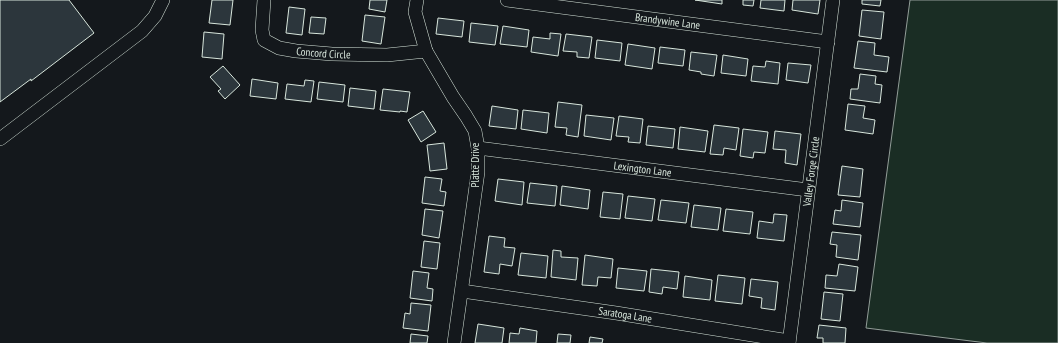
<svg xmlns="http://www.w3.org/2000/svg" width="1058" height="343" viewBox="0 0 1058 343" font-family="'PT Sans Narrow',sans-serif">
	<style>
		.green { fill: #1a2d24; stroke: #939e99 }
		.building { fill: #2c363c; stroke: #d8e6dc }
		.lines { fill: none; stroke-linecap: round; stroke-linejoin: round }
		.minor-casing { stroke: #d8e6dc; stroke-width: 14 }
		.minor { stroke: #14181c; stroke-width: 13 }
		.labels { text-anchor: middle; dominant-baseline: central; stroke-width: 3; stroke-linejoin: round; paint-order: stroke }
		.street-label { font-size: 11px; fill: #d8e6dc; stroke: #14181c }
	</style>
	<rect width="100%" height="100%" fill="#14181c"/>
	<polygon class="green" points="910,0 1058,0 1058,343 987,343 866,328"/>
	<g class="building">
		<polygon points="0,0 69,0 94,33 31,81 31,79 0,102"/>
		<polygon points="212,0 233,0 230,25 209,23"/>
		<polygon points="370,0 387,0 385,12 369,9"/>
		<polygon points="695,0 722,0 722,4"/>
		<polygon points="743,0 754,0 753,6 743,5"/>
		<polygon points="761,0 785,0 784,11 760,8"/>
		<polygon points="793,0 820,0 818,14 792,10"/>
		<polygon points="862,0 881,0 880,6 862,4"/>
		<polygon points="289,7 305,9 302,35 286,33"/>
		<polygon points="862,10 884,12 881,39 859,36"/>
		<polygon points="365,15 385,17 381,44 362,41"/>
		<polygon points="311,17 326,18 324,34 309,33"/>
		<polygon points="438,18 464,21 462,37 436,34"/>
		<polygon points="471,23 498,26 495,45 469,42"/>
		<polygon points="503,26 529,30 527,47 500,44"/>
		<polygon points="204,32 224,34 222,59 202,57"/>
		<polygon points="550,33 561,34 558,56 531,52 533,37 550,39"/>
		<polygon points="566,34 592,37 589,58 577,57 577,52 563,51"/>
		<polygon points="597,40 622,43 620,61 595,58"/>
		<polygon points="858,41 875,43 874,55 889,57 887,72 854,68"/>
		<polygon points="628,44 655,48 652,69 625,65"/>
		<polygon points="660,47 685,50 683,66 658,63"/>
		<polygon points="691,52 717,55 714,76 701,74 701,72 689,70"/>
		<polygon points="723,55 748,59 746,76 721,73"/>
		<polygon points="766,61 780,63 778,84 751,81 753,66 765,67"/>
		<polygon points="788,63 811,65 808,83 786,80"/>
		<polygon points="223,66 240,85 225,99 218,91 221,89 210,77"/>
		<polygon points="860,74 876,76 875,84 882,85 880,103 850,99 851,89 858,89"/>
		<polygon points="252,79 278,83 276,99 250,96"/>
		<polygon points="305,80 314,81 311,102 285,99 287,84 304,86"/>
		<polygon points="319,82 345,85 343,102 317,99"/>
		<polygon points="350,88 376,91 374,109 348,106"/>
		<polygon points="383,89 410,92 407,112 400,111 400,112 380,110"/>
		<polygon points="558,102 582,105 578,137 566,135 567,128 555,127"/>
		<polygon points="848,104 865,106 863,118 875,120 873,134 845,130"/>
		<polygon points="492,106 518,110 516,129 489,126"/>
		<polygon points="523,110 549,113 547,133 521,129"/>
		<polygon points="423,111 436,132 421,142 408,120"/>
		<polygon points="586,115 614,118 611,140 584,136"/>
		<polygon points="619,116 643,119 640,143 628,142 629,137 616,136"/>
		<polygon points="714,125 739,128 736,150 724,148 723,155 710,154"/>
		<polygon points="648,126 675,129 673,148 646,145"/>
		<polygon points="680,127 708,131 705,152 678,149"/>
		<polygon points="743,129 768,132 765,153 754,152 753,158 740,156"/>
		<polygon points="775,131 801,134 797,165 785,163 786,150 773,149"/>
		<polygon points="444,143 447,169 430,171 427,145"/>
		<polygon points="842,166 863,169 860,197 838,195"/>
		<polygon points="425,177 442,179 440,191 446,192 444,206 422,203"/>
		<polygon points="498,179 524,182 522,205 495,201"/>
		<polygon points="530,183 557,186 555,206 527,203"/>
		<polygon points="562,186 590,190 588,209 560,205"/>
		<polygon points="603,192 623,194 620,219 600,217"/>
		<polygon points="628,196 655,199 652,221 625,218"/>
		<polygon points="661,200 689,203 686,223 658,220"/>
		<polygon points="842,200 863,203 860,227 833,224 835,210 841,211"/>
		<polygon points="694,205 721,208 718,230 691,227"/>
		<polygon points="425,209 443,211 439,238 422,235"/>
		<polygon points="726,209 753,212 750,234 723,231"/>
		<polygon points="774,214 787,215 784,241 757,238 759,221 773,223"/>
		<polygon points="832,232 861,235 858,260 836,257 837,245 830,244"/>
		<polygon points="489,236 505,238 504,247 515,248 512,266 500,264 499,274 484,272"/>
		<polygon points="424,241 440,243 437,269 421,267"/>
		<polygon points="553,250 561,251 561,257 578,258 576,280 551,277"/>
		<polygon points="521,253 548,256 546,278 518,275"/>
		<polygon points="585,255 613,259 611,278 598,277 597,286 582,285"/>
		<polygon points="839,264 858,267 855,291 825,288 826,275 837,276"/>
		<polygon points="618,268 647,271 644,291 616,288"/>
		<polygon points="651,269 679,272 677,289 663,287 662,294 649,292"/>
		<polygon points="413,271 429,273 427,288 433,289 432,301 410,298"/>
		<polygon points="718,275 745,278 742,304 715,301"/>
		<polygon points="685,276 712,280 710,300 683,297"/>
		<polygon points="751,279 778,282 775,310 761,308 762,298 749,296"/>
		<polygon points="824,292 843,294 840,321 821,319"/>
		<polygon points="411,303 431,305 428,331 403,328 405,313 410,314"/>
		<polygon points="478,324 504,328 502,343 475,343"/>
		<polygon points="819,325 846,328 845,343 823,343 823,338 817,338"/>
		<polygon points="520,328 537,331 536,343 509,343 510,333 519,334"/>
		<polygon points="411,334 428,336 427,343 410,343"/>
		<polygon points="558,334 571,335 570,343 557,343"/>
		<polygon points="590,337 603,339 602,343 589,343"/>
	</g>
	<g class="lines">
		<g class="minor-casing">
			<g id="minor">
				<path id="s1" d="M 264,0 L 262,30 L 264,40 L 279,48 L 296,51 L 332,54 L 387,55 L 426,51"/>
				<polyline points="417,0 415,12 426,51 453,97 466,116 475,131 478,148 478,172 454,343"/>
				<path id="s2" d="M 507,0 L 828,42"/>
				<polyline points="0,139 142,31 155,16 163,0"/>
				<path id="s3" d="M 478,148 L 808,190"/>
				<path id="s4" d="M 462,291 L 616,313 L 789,341"/>
				<path id="s5" d="M 789,343 L 833,0"/>
			</g>
		</g>
		<use href="#minor" class="minor"/>
	</g>
	<g class="labels">
		<g class="street-label">
			<text stroke="none"><textPath href="#s2" startOffset="162">Brandywine Lane</textPath></text>
			<text stroke="none"><textPath href="#s1" startOffset="102">Concord Circle</textPath></text>
			<text transform="translate(475 165) rotate(-90)">Platte Drive</text>
			<text stroke="none"><textPath href="#s3" startOffset="166">Lexington Lane</textPath></text>
			<text stroke="none"><textPath href="#s5" startOffset="173">Valley Forge Circle</textPath></text>
			<text stroke="none"><textPath href="#s4" startOffset="165">Saratoga Lane</textPath></text>
		</g>
	</g>
</svg>
